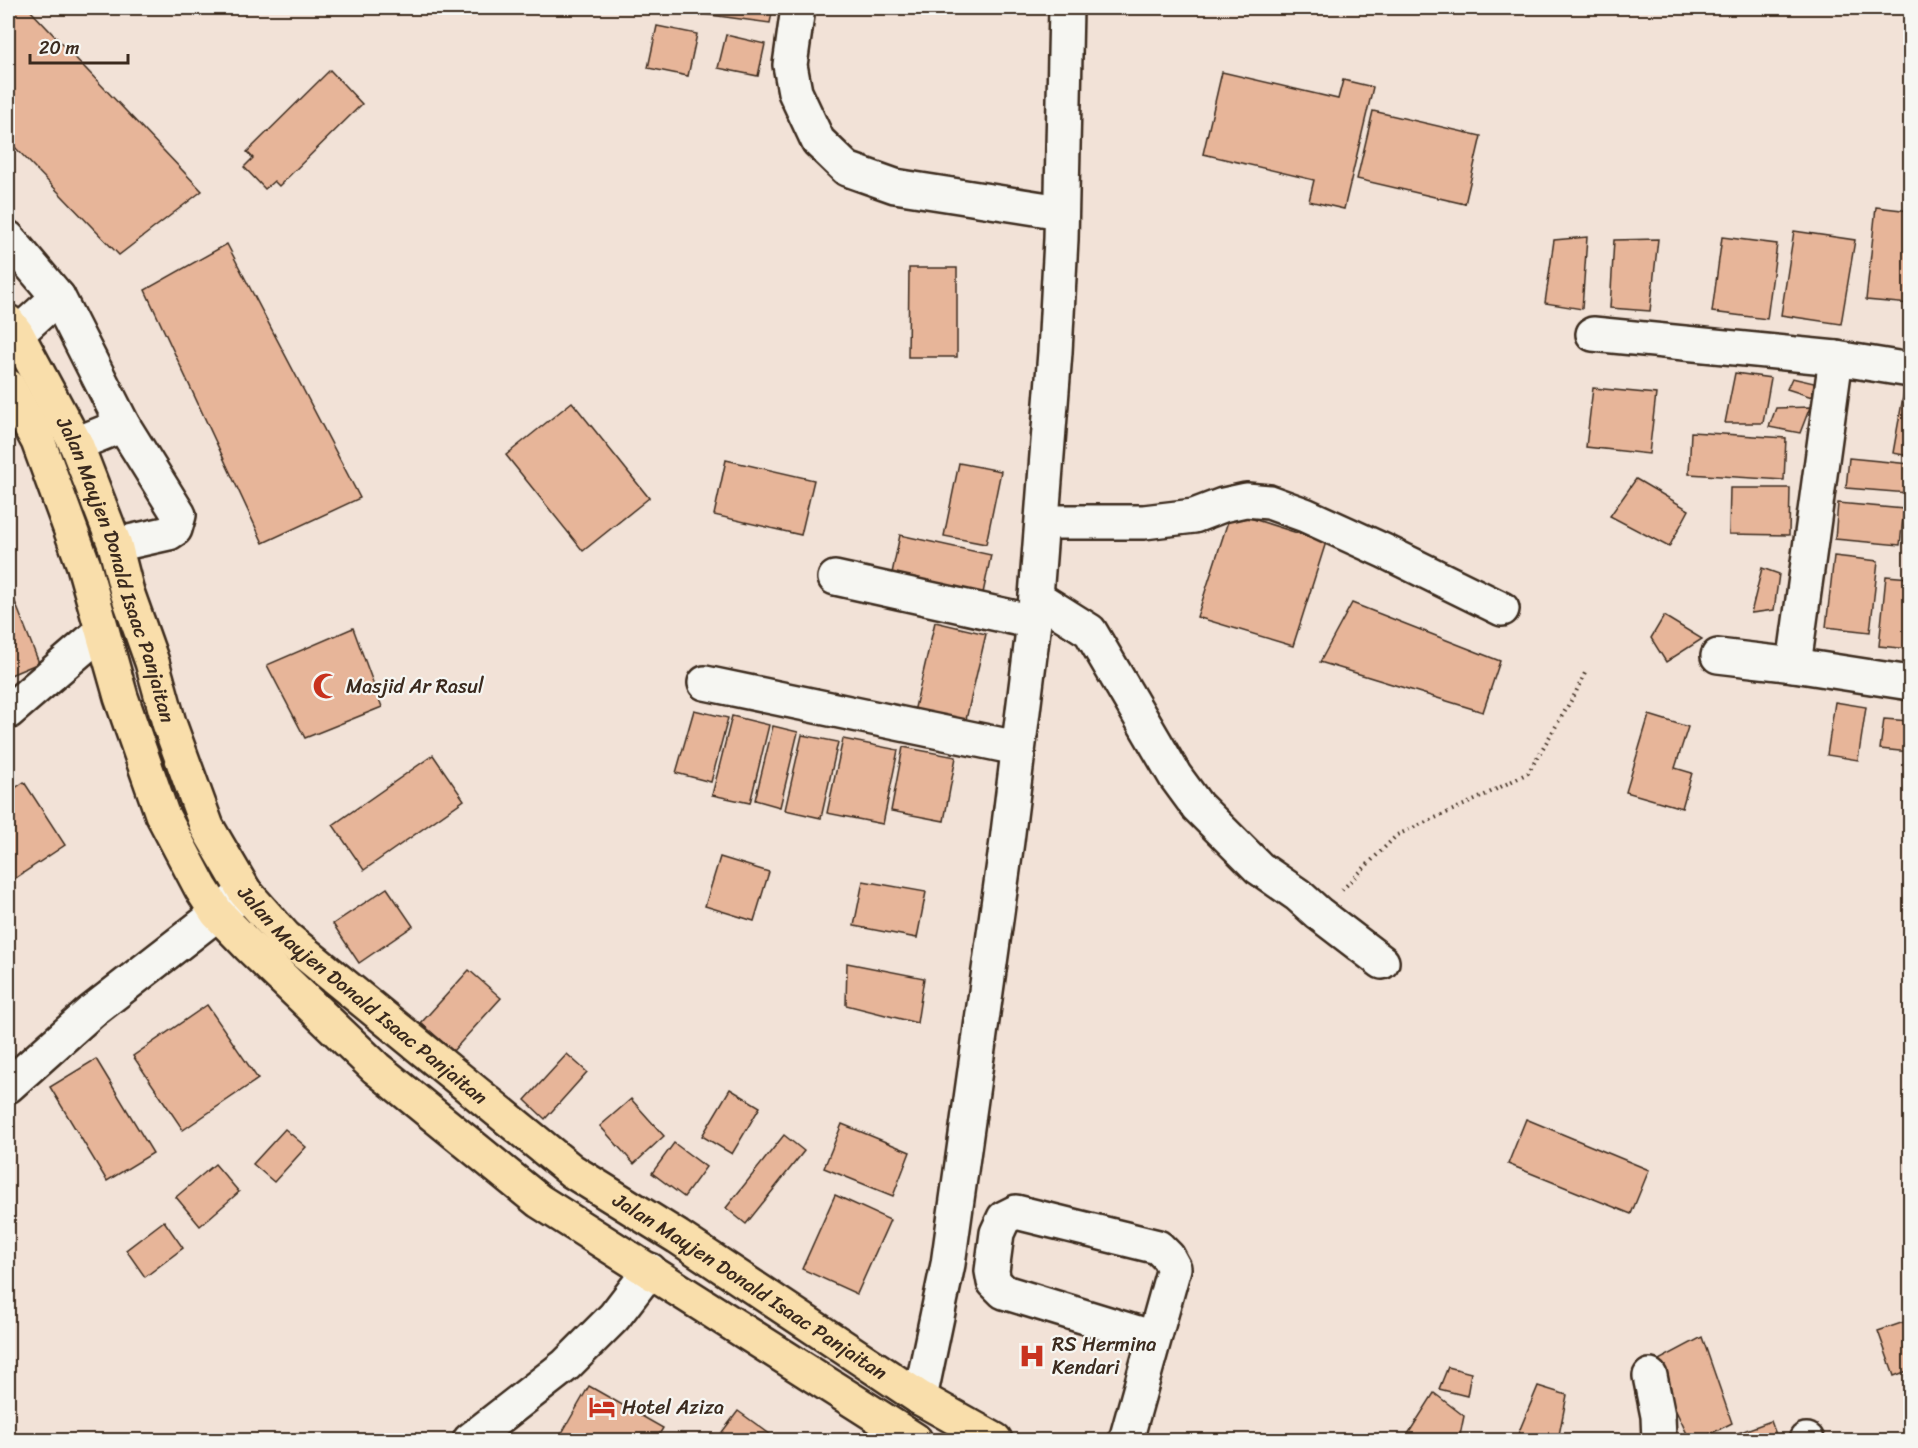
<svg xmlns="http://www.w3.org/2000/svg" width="1918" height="1448" viewBox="0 0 1918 1448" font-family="Sriracha,sans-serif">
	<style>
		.building { fill: #e7b599; stroke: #3b2a1e; stroke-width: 1.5 }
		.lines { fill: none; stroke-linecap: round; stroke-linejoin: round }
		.minor-casing { stroke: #3b2a1e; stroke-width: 38 }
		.highway-casing { stroke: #3b2a1e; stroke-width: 38 }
		.path { stroke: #3b2a1e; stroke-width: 4; stroke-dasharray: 1.5 4.5; stroke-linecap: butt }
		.minor { stroke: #f6f6f2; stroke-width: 33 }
		.highway { stroke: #f9deab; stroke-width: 33 }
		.labels { text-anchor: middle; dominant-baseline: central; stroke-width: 4.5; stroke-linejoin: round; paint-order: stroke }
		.street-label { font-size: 20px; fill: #3b2a1e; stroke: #f6f6f2 }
		.poi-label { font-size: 20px; fill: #3b2a1e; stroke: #f6f6f2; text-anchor: start }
	</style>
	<rect width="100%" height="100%" fill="#f2e2d7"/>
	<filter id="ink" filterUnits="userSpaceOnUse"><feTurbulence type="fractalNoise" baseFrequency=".0167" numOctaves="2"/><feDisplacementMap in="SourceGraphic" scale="12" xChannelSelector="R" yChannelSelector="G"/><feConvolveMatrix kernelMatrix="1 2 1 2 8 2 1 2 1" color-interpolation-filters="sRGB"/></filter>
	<g filter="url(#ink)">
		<g class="building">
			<polygon points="8,8 28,8 202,191 119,255 8,140"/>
			<polygon points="697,8 773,8 770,23 696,13"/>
			<polygon points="657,26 697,34 688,76 648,68"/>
			<polygon points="726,35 765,44 758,76 718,68"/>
			<polygon points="330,70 362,104 279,186 274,181 265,189 244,167 253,158 247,152"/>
			<polygon points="1222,72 1338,99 1343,80 1373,87 1344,209 1309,201 1314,180 1203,154"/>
			<polygon points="1373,111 1481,136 1465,204 1357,179"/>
			<polygon points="1876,207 1910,211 1910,304 1866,300"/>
			<polygon points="1794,231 1855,240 1841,324 1781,315"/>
			<polygon points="1587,237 1582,309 1545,303 1554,240"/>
			<polygon points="1722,237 1777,244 1767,319 1712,312"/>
			<polygon points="1658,239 1650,311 1610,308 1614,240"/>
			<polygon points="227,244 360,498 263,543 145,290"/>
			<polygon points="909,268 957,268 957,357 908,357"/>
			<polygon points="1735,373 1771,378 1763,423 1725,423"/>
			<polygon points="1792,378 1814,383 1812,397 1787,389"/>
			<polygon points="1593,388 1656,394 1649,454 1586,447"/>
			<polygon points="1904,391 1910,392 1910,456 1893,453"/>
			<polygon points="572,402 649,498 583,551 506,455"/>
			<polygon points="1810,407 1800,433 1769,427 1776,408"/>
			<polygon points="1691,432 1786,438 1784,480 1689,474"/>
			<polygon points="1849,458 1910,464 1908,493 1846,488"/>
			<polygon points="726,460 814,480 801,535 714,515"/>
			<polygon points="959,463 1001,471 986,544 944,536"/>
			<polygon points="1636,479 1689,510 1669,547 1610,516"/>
			<polygon points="1730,488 1790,488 1789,535 1729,534"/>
			<polygon points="1838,503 1904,509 1900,545 1835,539"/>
			<polygon points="1231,512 1326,542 1293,646 1197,617"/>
			<polygon points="900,535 991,555 982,598 891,578"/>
			<polygon points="1834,556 1878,561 1870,632 1826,627"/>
			<polygon points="1762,568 1779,574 1774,610 1751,613"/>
			<polygon points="1886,576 1910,578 1910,649 1879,646"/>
			<polygon points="8,584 39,663 8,676"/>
			<polygon points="1352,603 1500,661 1483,712 1320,662"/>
			<polygon points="1664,616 1702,639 1666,662 1651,638"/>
			<polygon points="935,622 986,634 965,724 914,712"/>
			<polygon points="353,628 382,707 305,738 267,665"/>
			<polygon points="1835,702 1866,707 1858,760 1827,755"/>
			<polygon points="694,710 728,718 711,782 676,773"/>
			<polygon points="1649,715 1688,727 1675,768 1692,773 1682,808 1626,792"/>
			<polygon points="732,716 769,725 750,803 712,795"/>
			<polygon points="1884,719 1910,721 1910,752 1880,749"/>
			<polygon points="773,726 798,732 780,807 755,800"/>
			<polygon points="802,735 838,742 821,818 785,810"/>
			<polygon points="843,739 898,750 883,824 827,813"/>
			<polygon points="903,747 956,757 944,821 891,811"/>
			<polygon points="433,755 464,800 364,870 333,825"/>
			<polygon points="24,782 65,845 8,883 8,793"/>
			<polygon points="720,857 769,872 754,921 705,906"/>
			<polygon points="863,881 926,892 917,938 854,926"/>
			<polygon points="387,888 413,926 359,963 333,924"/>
			<polygon points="847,963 924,978 917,1023 846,1005"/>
			<polygon points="469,970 501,998 453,1051 421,1023"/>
			<polygon points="207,1005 258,1079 183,1130 133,1056"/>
			<polygon points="567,1054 587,1072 545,1119 525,1100"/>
			<polygon points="96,1059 153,1153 107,1181 50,1087"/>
			<polygon points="730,1089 760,1107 732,1154 702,1136"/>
			<polygon points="631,1099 664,1136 634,1164 600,1126"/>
			<polygon points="1526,1119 1649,1170 1631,1214 1508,1164"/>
			<polygon points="842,1124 910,1152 893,1196 824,1168"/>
			<polygon points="285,1129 306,1147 274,1182 253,1164"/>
			<polygon points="784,1135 804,1151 746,1224 726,1208"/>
			<polygon points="674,1143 706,1167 684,1197 652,1173"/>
			<polygon points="215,1164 239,1192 200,1226 176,1197"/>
			<polygon points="835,1195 890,1220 857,1294 802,1269"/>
			<polygon points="164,1221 183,1248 145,1277 126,1250"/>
			<polygon points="1910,1320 1910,1370 1894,1376 1878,1331"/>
			<polygon points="1702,1337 1732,1423 1698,1440 1690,1440 1653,1363"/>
			<polygon points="1448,1367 1471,1373 1467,1396 1439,1389"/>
			<polygon points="589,1386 663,1428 656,1440 558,1440"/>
			<polygon points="1538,1386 1567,1395 1558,1440 1543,1440 1518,1434"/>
			<polygon points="1434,1393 1464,1416 1459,1440 1429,1440 1408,1434"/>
			<polygon points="738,1411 778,1440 716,1440"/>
			<polygon points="1771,1421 1778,1440 1740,1440 1738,1433"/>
		</g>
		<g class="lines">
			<g class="minor-casing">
				<g id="minor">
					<polyline points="798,8 790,65 795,92 818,141 847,169 895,186 1061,212"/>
					<polyline points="8,238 58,297 123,425 179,515 175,529 169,533 115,545"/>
					<polyline points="17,334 58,297"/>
					<polyline points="1593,334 1836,358 1910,370"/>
					<polyline points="76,444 123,425"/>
					<polyline points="1043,522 1144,522 1194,516 1223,505 1246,500 1269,502 1305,515 1384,551 1502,609"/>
					<polyline points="835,578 1034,622"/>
					<polyline points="1036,597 1090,631 1175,776 1197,806 1259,868 1298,895 1318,913 1382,962"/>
					<polyline points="1718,656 1794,665 1910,683"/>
					<polyline points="1794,665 1836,358"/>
					<polyline points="705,683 1017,748"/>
					<polyline points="8,712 102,631"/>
					<polyline points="8,1086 91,1012 245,892"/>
					<polyline points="1650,1376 1658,1416 1659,1440"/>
					<polyline points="920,1398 948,1264 1007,841 1034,622 1055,352 1061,239 1066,8"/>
					<polyline points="470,1440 566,1365 614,1317 650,1270"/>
					<polyline points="1126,1440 1174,1268 1168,1257 1158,1247 1016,1212 1004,1218 997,1233 992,1271 994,1282 1004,1292 1154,1338"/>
					<polyline points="1806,1440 1807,1440"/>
				</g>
			</g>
			<g class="highway-casing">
				<g id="highway">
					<path id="s1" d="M 8,322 L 17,334 L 76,444 L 115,545 L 127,592 L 152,662 L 169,723 L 207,827 L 245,892 L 285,937 L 572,1171 L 678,1237 L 920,1398 L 995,1440"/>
					<polyline points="8,386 38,441 84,566 121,697 162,814 201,888 217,913 249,946 376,1068 539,1201 915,1440"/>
				</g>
			</g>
			<polyline class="path" points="1342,890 1397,835 1475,800 1528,773 1575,694 1586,671"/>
			<use href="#minor" class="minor"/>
			<use href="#highway" class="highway"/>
		</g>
	</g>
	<defs>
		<g id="mosque-bare" transform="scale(2.07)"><path d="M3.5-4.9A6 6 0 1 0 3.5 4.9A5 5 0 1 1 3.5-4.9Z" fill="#c8321e" stroke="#f6f6f2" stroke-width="2.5" paint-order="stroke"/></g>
		<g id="hospital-bare" transform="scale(2.07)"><path d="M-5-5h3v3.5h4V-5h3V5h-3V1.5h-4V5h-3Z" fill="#c8321e" stroke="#f6f6f2" stroke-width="2.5" paint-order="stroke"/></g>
		<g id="hotel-bare" transform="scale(2.07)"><path d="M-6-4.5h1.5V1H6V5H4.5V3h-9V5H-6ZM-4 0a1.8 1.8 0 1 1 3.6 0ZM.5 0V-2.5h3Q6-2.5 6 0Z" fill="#c8321e" stroke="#f6f6f2" stroke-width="2.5" paint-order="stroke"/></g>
	</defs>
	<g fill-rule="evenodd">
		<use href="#mosque-bare" x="326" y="686"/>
		<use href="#hospital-bare" x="1032" y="1356"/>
		<use href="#hotel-bare" x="602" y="1407"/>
	</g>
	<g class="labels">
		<g class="street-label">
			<text stroke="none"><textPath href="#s1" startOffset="272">Jalan Mayjen Donald Isaac Panjaitan</textPath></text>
			<text stroke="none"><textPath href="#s1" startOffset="777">Jalan Mayjen Donald Isaac Panjaitan</textPath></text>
			<text stroke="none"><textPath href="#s1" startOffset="1263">Jalan Mayjen Donald Isaac Panjaitan</textPath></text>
		</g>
		<g class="poi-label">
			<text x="346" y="686">Masjid Ar Rasul</text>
			<text x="1052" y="1344">RS Hermina<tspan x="1052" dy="23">Kendari</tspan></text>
			<text x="622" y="1407">Hotel Aziza</text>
		</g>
	</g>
	<rect width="1918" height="1448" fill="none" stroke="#f6f6f2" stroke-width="30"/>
	<rect x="15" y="15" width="1888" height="1418" fill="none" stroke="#3b2a1e" stroke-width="2" filter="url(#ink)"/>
	<path d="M30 54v9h98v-9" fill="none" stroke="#3b2a1e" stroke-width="3"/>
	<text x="39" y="54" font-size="18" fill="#3b2a1e" stroke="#f6f6f2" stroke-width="4.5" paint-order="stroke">20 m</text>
</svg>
